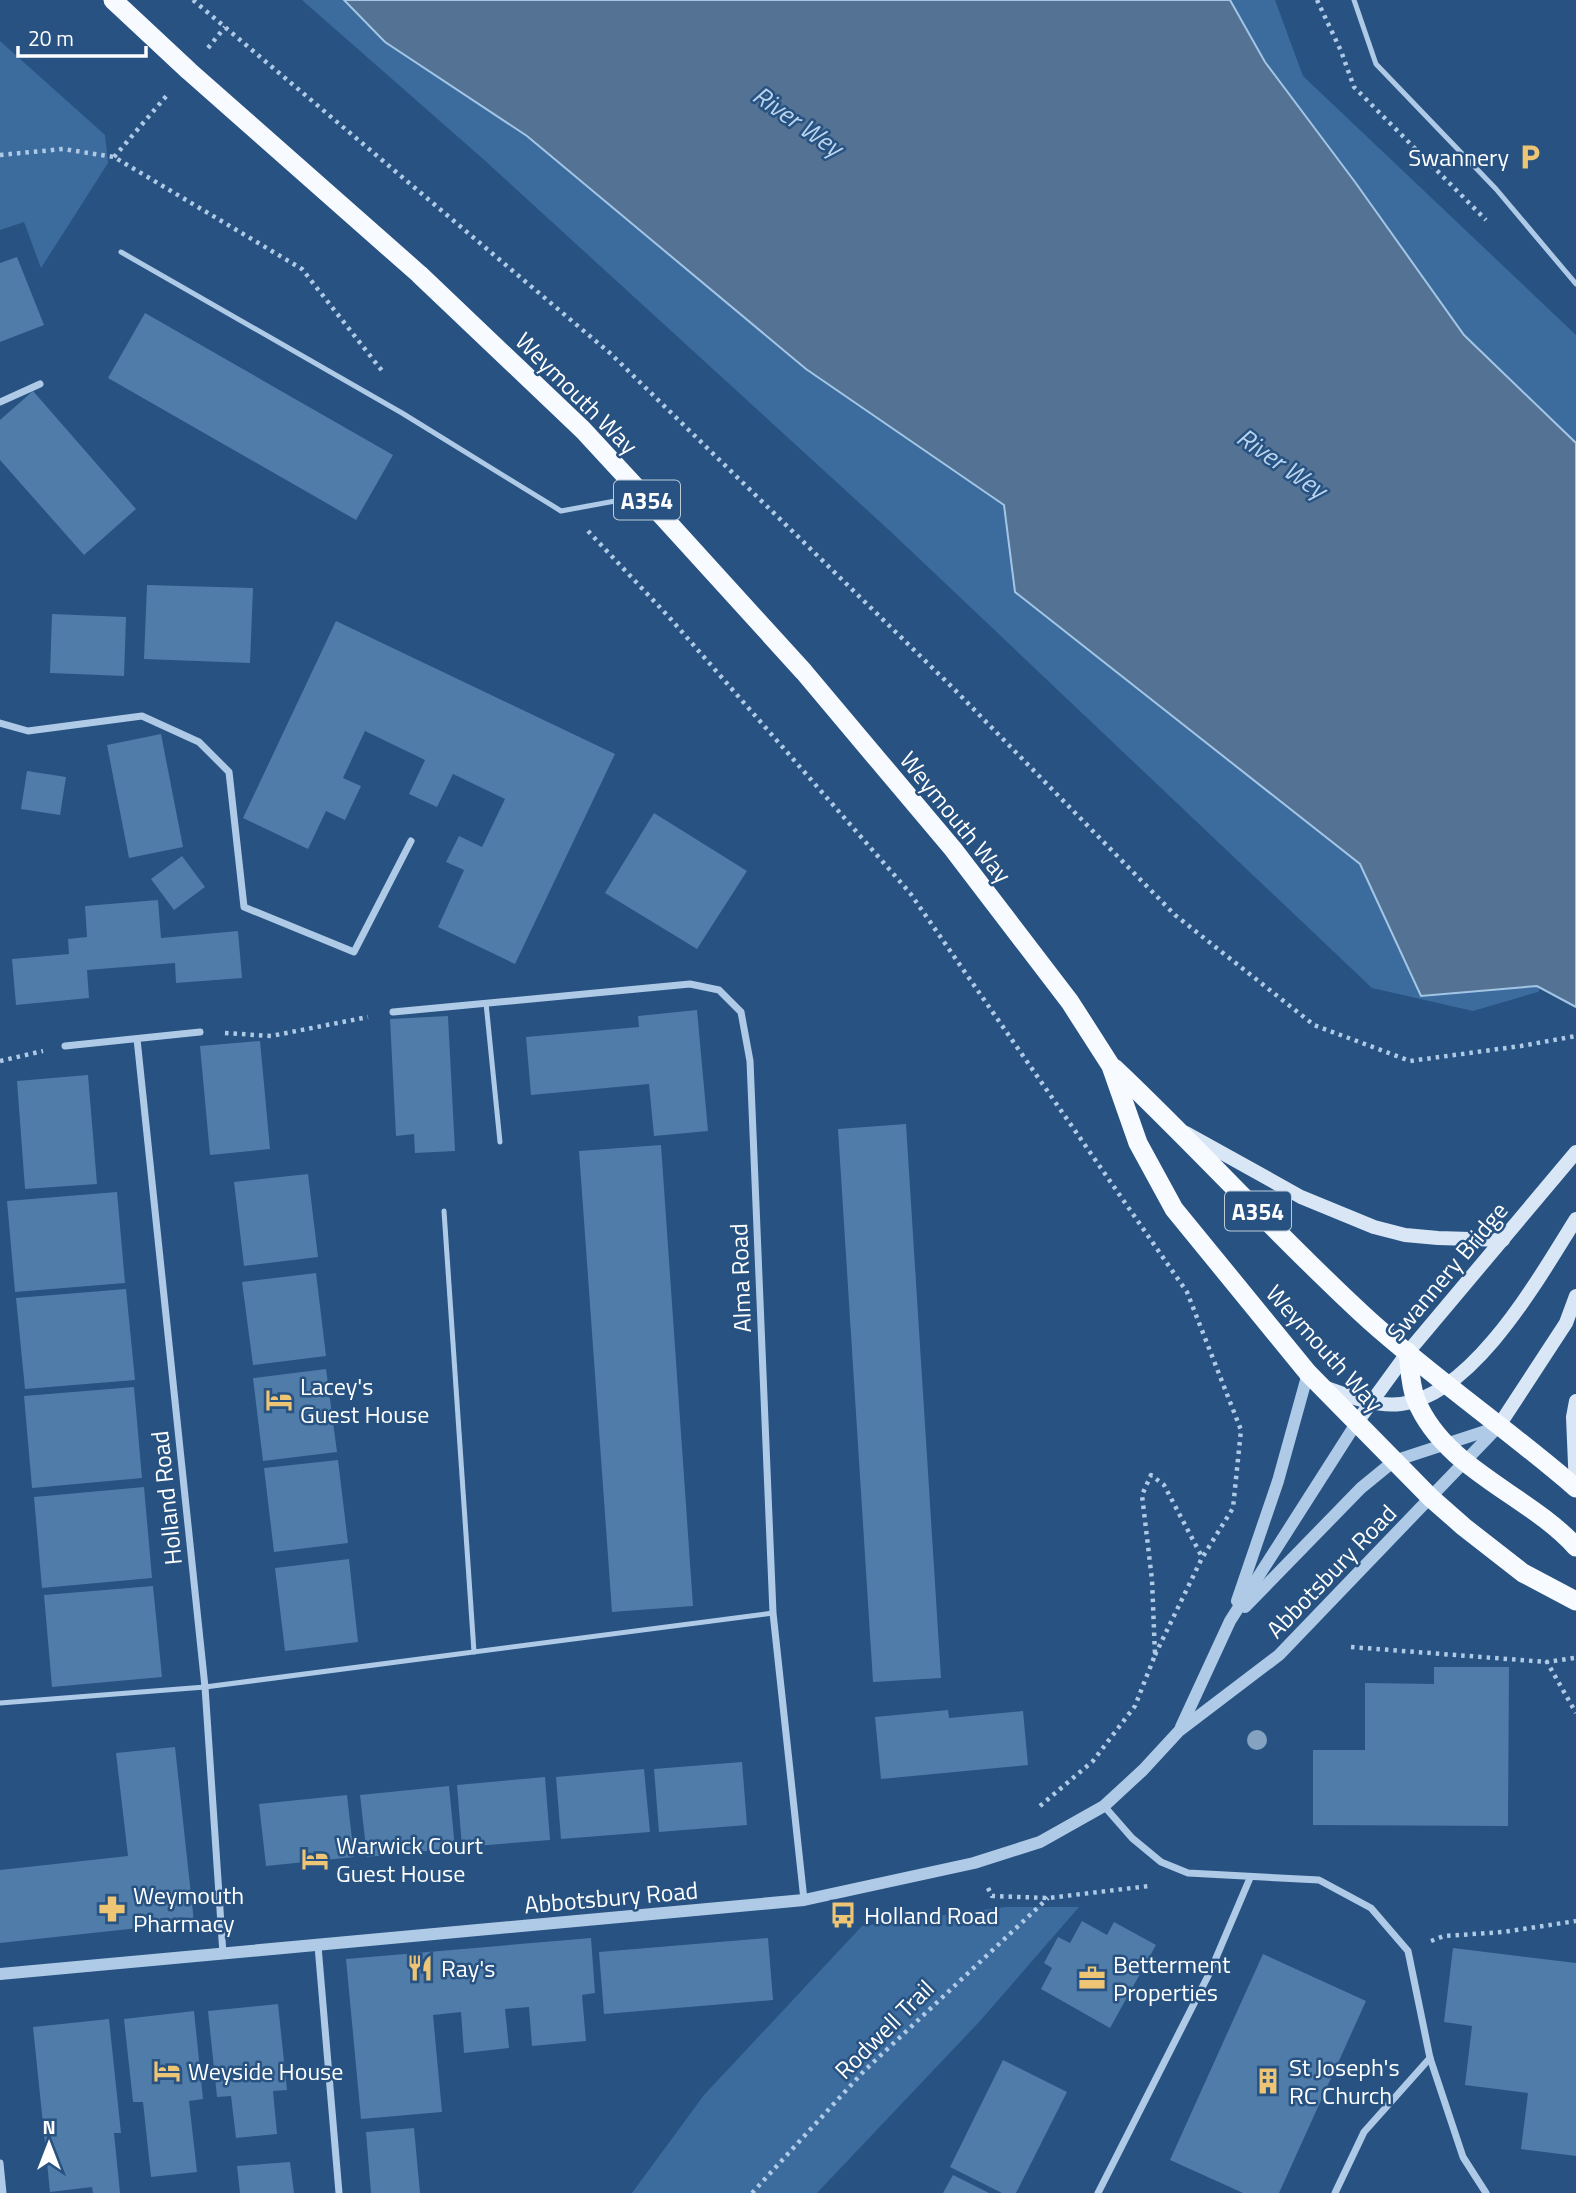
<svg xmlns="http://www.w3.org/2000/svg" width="1576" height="2193" viewBox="0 0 1576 2193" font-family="'Titillium Web',sans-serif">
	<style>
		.green { fill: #3c6c9e }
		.water { fill: #547394; stroke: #a3c6e6; stroke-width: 2 }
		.building { fill: #4f7ca9 }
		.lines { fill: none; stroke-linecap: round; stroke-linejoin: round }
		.path { stroke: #afcae6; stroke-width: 4.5; stroke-dasharray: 3.5 5; stroke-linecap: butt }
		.service { stroke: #afcae6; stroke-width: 5 }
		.minor { stroke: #afcae6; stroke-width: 7 }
		.tertiary { stroke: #afcae6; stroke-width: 12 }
		.secondary { stroke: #d8e6f6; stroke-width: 14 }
		.trunk { stroke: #f7fafe; stroke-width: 19 }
		.tree { fill: #85a2c1 }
		.labels { text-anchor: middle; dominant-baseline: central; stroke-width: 5; stroke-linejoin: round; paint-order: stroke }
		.shield { fill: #275281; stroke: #becbd9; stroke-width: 2 }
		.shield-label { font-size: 23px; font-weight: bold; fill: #fff }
		.poi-label { font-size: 24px; fill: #fff; stroke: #275281; text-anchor: start }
		.street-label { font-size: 24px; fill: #fff; stroke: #275281 }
		.water-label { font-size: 26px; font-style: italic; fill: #bad4ee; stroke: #275281 }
	</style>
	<rect width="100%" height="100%" fill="#275281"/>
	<g class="green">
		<polygon points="302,0 344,0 385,42 527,136 806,369 1004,505 1015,593 1360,864 1421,996 1576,921 1538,992 1473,1011 1372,988 890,531 482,158"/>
		<polygon points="1230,0 1275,0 1303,76 1576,335 1576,443 1464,335 1265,62"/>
		<polygon points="0,41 105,135 108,163 41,268 24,222 0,230"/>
		<polygon points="1005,1907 1079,1907 980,2021 817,2193 632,2193 704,2095 862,1926"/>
	</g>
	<polygon class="water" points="344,0 1230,0 1265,62 1355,182 1464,335 1576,443 1576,1007 1537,986 1421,996 1360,864 1015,592 1004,505 806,369 527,136 385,42"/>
	<g class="building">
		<polygon points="17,257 44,325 0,342 0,263"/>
		<polygon points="145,313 393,455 356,520 108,378"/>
		<polygon points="33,391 136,509 84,555 0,460 0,420"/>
		<polygon points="147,585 253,588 250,663 144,659"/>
		<polygon points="52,614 126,617 124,676 50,673"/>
		<polygon points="336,621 615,754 515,964 438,927 464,870 446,862 459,836 482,847 505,799 453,774 437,807 409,794 425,760 365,731 343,778 361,786 345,820 326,811 308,849 243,818"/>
		<polygon points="161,734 183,847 129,858 107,745"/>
		<polygon points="27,771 66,777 60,815 21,809"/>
		<polygon points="654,813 747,871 697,949 605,893"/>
		<polygon points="182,856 205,887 174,910 151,879"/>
		<polygon points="158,900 161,938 238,931 242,978 176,983 175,963 87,970 89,998 16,1005 12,959 69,954 68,939 87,937 85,906"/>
		<polygon points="697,1010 708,1131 654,1136 649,1084 531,1095 526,1037 639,1027 638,1016"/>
		<polygon points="448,1016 455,1151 415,1153 414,1134 396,1136 390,1019"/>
		<polygon points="260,1041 270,1149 210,1155 200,1046"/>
		<polygon points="88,1075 97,1184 25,1189 17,1081"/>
		<polygon points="906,1124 941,1678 873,1682 838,1129"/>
		<polygon points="661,1145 693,1606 612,1612 579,1151"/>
		<polygon points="308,1174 318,1257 244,1266 234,1182"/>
		<polygon points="117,1192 125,1283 15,1292 7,1201"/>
		<polygon points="316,1273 326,1356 253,1365 242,1282"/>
		<polygon points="126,1289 135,1380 25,1389 16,1298"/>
		<polygon points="326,1369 337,1452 263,1461 253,1378"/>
		<polygon points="134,1387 142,1478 32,1488 24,1396"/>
		<polygon points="338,1460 348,1543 274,1552 264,1468"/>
		<polygon points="144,1487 152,1578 42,1588 34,1497"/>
		<polygon points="349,1559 358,1642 285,1651 275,1568"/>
		<polygon points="153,1586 162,1677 52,1687 44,1595"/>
		<polygon points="1434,1667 1509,1667 1508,1826 1313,1825 1313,1750 1365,1750 1365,1683 1434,1684"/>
		<polygon points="948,1710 949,1718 1023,1711 1028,1765 881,1779 875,1717"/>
		<polygon points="175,1747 194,1922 0,1943 0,1870 128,1856 116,1753"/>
		<polygon points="742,1762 747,1825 659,1832 654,1769"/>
		<polygon points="644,1769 650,1832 561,1839 556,1777"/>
		<polygon points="545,1777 550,1840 462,1847 457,1785"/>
		<polygon points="449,1786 455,1848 367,1857 360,1795"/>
		<polygon points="347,1795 354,1857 266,1866 259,1804"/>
		<polygon points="1082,1921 1107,1935 1114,1922 1156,1945 1110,2028 1041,1989 1052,1968 1044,1963 1058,1937 1070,1943"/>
		<polygon points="591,1938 595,1993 582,1995 586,2041 532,2046 529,2007 505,2009 509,2048 464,2053 461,2012 433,2015 442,2112 361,2119 346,1959"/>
		<polygon points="768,1938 773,2000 604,2014 599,1952"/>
		<polygon points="1453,1948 1576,1963 1576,2156 1521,2149 1528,2093 1465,2085 1472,2026 1444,2022"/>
		<polygon points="1263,1954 1366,2001 1279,2193 1243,2193 1170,2160"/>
		<polygon points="278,2004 287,2090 273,2091 277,2134 236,2138 231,2096 217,2097 208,2011"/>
		<polygon points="194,2011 203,2099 189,2101 197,2172 151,2177 143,2102 133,2102 124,2019"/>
		<polygon points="109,2019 121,2133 114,2133 120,2193 93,2193 92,2187 50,2192 33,2027"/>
		<polygon points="1003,2060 1067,2092 1016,2193 1002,2193 950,2167"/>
		<polygon points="414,2128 420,2193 371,2193 366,2132"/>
		<polygon points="290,2162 294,2193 240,2193 237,2166"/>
		<polygon points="953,2175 989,2193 943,2193"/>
	</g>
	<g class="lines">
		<g class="path">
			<polyline points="193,0 611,354 953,688 1175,915 1314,1025 1410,1061 1521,1046 1576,1036"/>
			<polyline points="1317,0 1341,51 1354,87 1486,220"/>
			<polyline points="208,48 225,27"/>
			<polyline points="0,155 63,149 114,157 302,269 383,372"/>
			<polyline points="114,157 168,94"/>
			<polyline points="588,531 669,617 910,893 1187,1292 1241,1430 1233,1508 1202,1558 1155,1655"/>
			<polyline points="225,1033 271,1036 368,1017"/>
			<polyline points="0,1061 43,1051"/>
			<polyline points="1351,1647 1547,1662"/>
			<polyline points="1574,1658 1547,1662 1576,1713"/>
			<polyline points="1040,1806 1093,1761 1135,1706 1155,1655 1152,1580 1142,1495 1151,1475 1164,1485 1202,1557"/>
			<polyline points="988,1888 992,1896 1048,1898 1149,1886"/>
			<polyline points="1431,1941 1444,1936 1503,1932 1576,1921"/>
			<polyline points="752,2193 864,2071 1048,1898"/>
		</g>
		<g class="service">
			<polyline points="1354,0 1376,64 1496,189 1576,284"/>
			<polyline points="121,252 402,413 561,511 637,497"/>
			<polyline points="486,1003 500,1142"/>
			<polyline points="444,1211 474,1652"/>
			<polyline points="0,1703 205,1687 773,1613"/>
		</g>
		<g class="minor">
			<polyline points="0,402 40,384"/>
			<polyline points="0,723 28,731 142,716 199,742 229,772 244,907 354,952 411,841"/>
			<polyline points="393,1012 690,984 719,990 741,1012 750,1061 773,1613 804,1900"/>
			<polyline points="137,1039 205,1687 223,1954"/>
			<polyline points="65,1046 200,1032"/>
			<polyline points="1104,1806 1132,1838 1161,1862 1188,1873 1319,1880 1371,1908 1408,1951 1430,2058 1463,2157 1486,2193"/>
			<polyline points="318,1946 339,2193"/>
			<polyline points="0,2163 3,2193"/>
			<polyline points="1098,2193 1210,1972 1250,1878"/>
			<polyline points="1335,2193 1364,2132 1430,2058"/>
		</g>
		<g class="tertiary">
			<polyline points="1237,1601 1278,1481 1308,1373"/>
			<polyline points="1245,1607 1361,1488 1394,1461 1495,1428"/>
			<polyline points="1181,1727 1230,1621 1357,1422"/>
			<polyline points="0,1974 804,1900 974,1863 1040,1842 1104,1806 1143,1770 1179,1731 1279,1655 1498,1427"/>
		</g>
		<g class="secondary">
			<polyline points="1186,1133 1301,1197 1374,1227 1405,1235 1438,1238 1503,1240"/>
			<path d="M 1324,1387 C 1349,1396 1373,1407 1401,1404 C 1474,1395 1540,1276 1576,1219"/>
			<polyline points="1357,1422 1408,1352 1576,1152"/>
			<polyline points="1498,1427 1566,1323 1576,1296"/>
			<polyline points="1576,1488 1573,1417 1576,1401"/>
		</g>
		<g class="trunk">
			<polyline points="113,0 189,71 419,274 583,430 644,496 804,672 878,760 953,849 1070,1002 1111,1066 1138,1143 1174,1209 1308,1373 1431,1498 1464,1527 1523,1573 1576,1601"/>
			<path d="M 1114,1068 C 1201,1150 1281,1240 1370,1321 C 1436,1380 1509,1430 1576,1488"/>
			<path d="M 1408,1352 C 1410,1368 1410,1385 1416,1400 C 1445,1470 1528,1494 1576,1547"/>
		</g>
	</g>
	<circle class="tree" cx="1257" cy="1740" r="10"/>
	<defs>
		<g id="parking-bare" transform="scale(2.1)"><path d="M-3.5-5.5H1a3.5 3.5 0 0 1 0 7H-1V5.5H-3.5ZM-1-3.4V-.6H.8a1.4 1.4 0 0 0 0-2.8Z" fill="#eec574" stroke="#275281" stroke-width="2.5" paint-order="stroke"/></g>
		<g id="hotel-bare" transform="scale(2.1)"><path d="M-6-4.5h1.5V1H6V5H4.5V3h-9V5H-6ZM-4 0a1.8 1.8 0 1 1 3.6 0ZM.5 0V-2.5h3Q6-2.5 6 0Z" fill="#eec574" stroke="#275281" stroke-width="2.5" paint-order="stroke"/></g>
		<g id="pharmacy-bare" transform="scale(2.1)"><path d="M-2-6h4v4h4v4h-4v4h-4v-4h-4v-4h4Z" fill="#eec574" stroke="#275281" stroke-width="2.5" paint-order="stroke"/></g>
		<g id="bus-bare" transform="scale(2.1)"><path d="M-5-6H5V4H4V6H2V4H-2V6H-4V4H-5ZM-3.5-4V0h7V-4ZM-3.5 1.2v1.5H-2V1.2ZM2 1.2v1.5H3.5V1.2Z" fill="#eec574" stroke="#275281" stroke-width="2.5" paint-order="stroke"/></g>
		<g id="restaurant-bare" transform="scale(2.1)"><path d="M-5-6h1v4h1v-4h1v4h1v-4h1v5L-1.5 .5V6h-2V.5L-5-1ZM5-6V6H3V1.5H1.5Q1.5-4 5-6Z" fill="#eec574" stroke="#275281" stroke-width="2.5" paint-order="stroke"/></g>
		<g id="office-bare" transform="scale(2.1)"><path d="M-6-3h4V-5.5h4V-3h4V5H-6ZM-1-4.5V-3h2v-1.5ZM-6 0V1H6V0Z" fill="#eec574" stroke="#275281" stroke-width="2.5" paint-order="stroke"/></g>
		<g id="building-bare" transform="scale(2.1)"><path d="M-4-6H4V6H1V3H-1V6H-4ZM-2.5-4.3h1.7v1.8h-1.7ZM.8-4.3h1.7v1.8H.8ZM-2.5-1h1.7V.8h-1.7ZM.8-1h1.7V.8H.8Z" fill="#eec574" stroke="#275281" stroke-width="2.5" paint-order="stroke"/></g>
	</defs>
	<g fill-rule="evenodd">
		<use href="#parking-bare" x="1530" y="157"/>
		<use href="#hotel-bare" x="279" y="1400"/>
		<use href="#hotel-bare" x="315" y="1859"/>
		<use href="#pharmacy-bare" x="112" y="1909"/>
		<use href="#bus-bare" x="843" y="1915"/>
		<use href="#restaurant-bare" x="420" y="1968"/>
		<use href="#office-bare" x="1092" y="1978"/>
		<use href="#hotel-bare" x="167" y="2071"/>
		<use href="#building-bare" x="1268" y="2081"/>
	</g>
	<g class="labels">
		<g class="shield">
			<rect x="614" y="480.5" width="66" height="39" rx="5"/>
			<rect x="1225" y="1191.5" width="66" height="39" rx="5"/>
		</g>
		<g class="shield-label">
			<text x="647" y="500">A354</text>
			<text x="1258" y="1211">A354</text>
		</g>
		<g class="poi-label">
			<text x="1509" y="157" text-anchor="end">Swannery</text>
			<text x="300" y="1386">Lacey's<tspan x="300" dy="28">Guest House</tspan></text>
			<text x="336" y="1845">Warwick Court<tspan x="336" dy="28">Guest House</tspan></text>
			<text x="133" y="1895">Weymouth<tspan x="133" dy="28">Pharmacy</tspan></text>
			<text x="864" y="1915">Holland Road</text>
			<text x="1113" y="1964">Betterment<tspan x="1113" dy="28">Properties</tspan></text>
			<text x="441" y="1968">Ray's</text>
			<text x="1289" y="2067">St Joseph's<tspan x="1289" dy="28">RC Church</tspan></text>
			<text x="188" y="2071">Weyside House</text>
		</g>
		<g class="street-label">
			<text transform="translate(577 393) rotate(45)">Weymouth Way</text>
			<text transform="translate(956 817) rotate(51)">Weymouth Way</text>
			<text transform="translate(1447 1271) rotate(-50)">Swannery Bridge</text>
			<text transform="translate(740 1278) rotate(-92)">Alma Road</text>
			<text transform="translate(1325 1348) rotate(48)">Weymouth Way</text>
			<text transform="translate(166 1498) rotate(-96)">Holland Road</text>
			<text transform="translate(1331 1571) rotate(-46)">Abbotsbury Road</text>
			<text transform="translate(611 1897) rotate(-5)">Abbotsbury Road</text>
			<text transform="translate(884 2029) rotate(-45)">Rodwell Trail</text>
		</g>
		<g class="water-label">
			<text transform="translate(798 121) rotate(35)">River Wey</text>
			<text transform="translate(1282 463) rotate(35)">River Wey</text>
		</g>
	</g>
	<g transform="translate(49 2144)" stroke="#275281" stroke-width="5" paint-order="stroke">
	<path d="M0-5L12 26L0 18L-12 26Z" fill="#ffffff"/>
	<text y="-10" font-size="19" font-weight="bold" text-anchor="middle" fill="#ffffff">N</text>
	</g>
	<path d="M18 46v10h128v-10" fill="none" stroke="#ffffff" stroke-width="3.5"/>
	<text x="28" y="46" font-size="21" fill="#ffffff" stroke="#275281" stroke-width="5" paint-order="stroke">20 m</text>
</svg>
